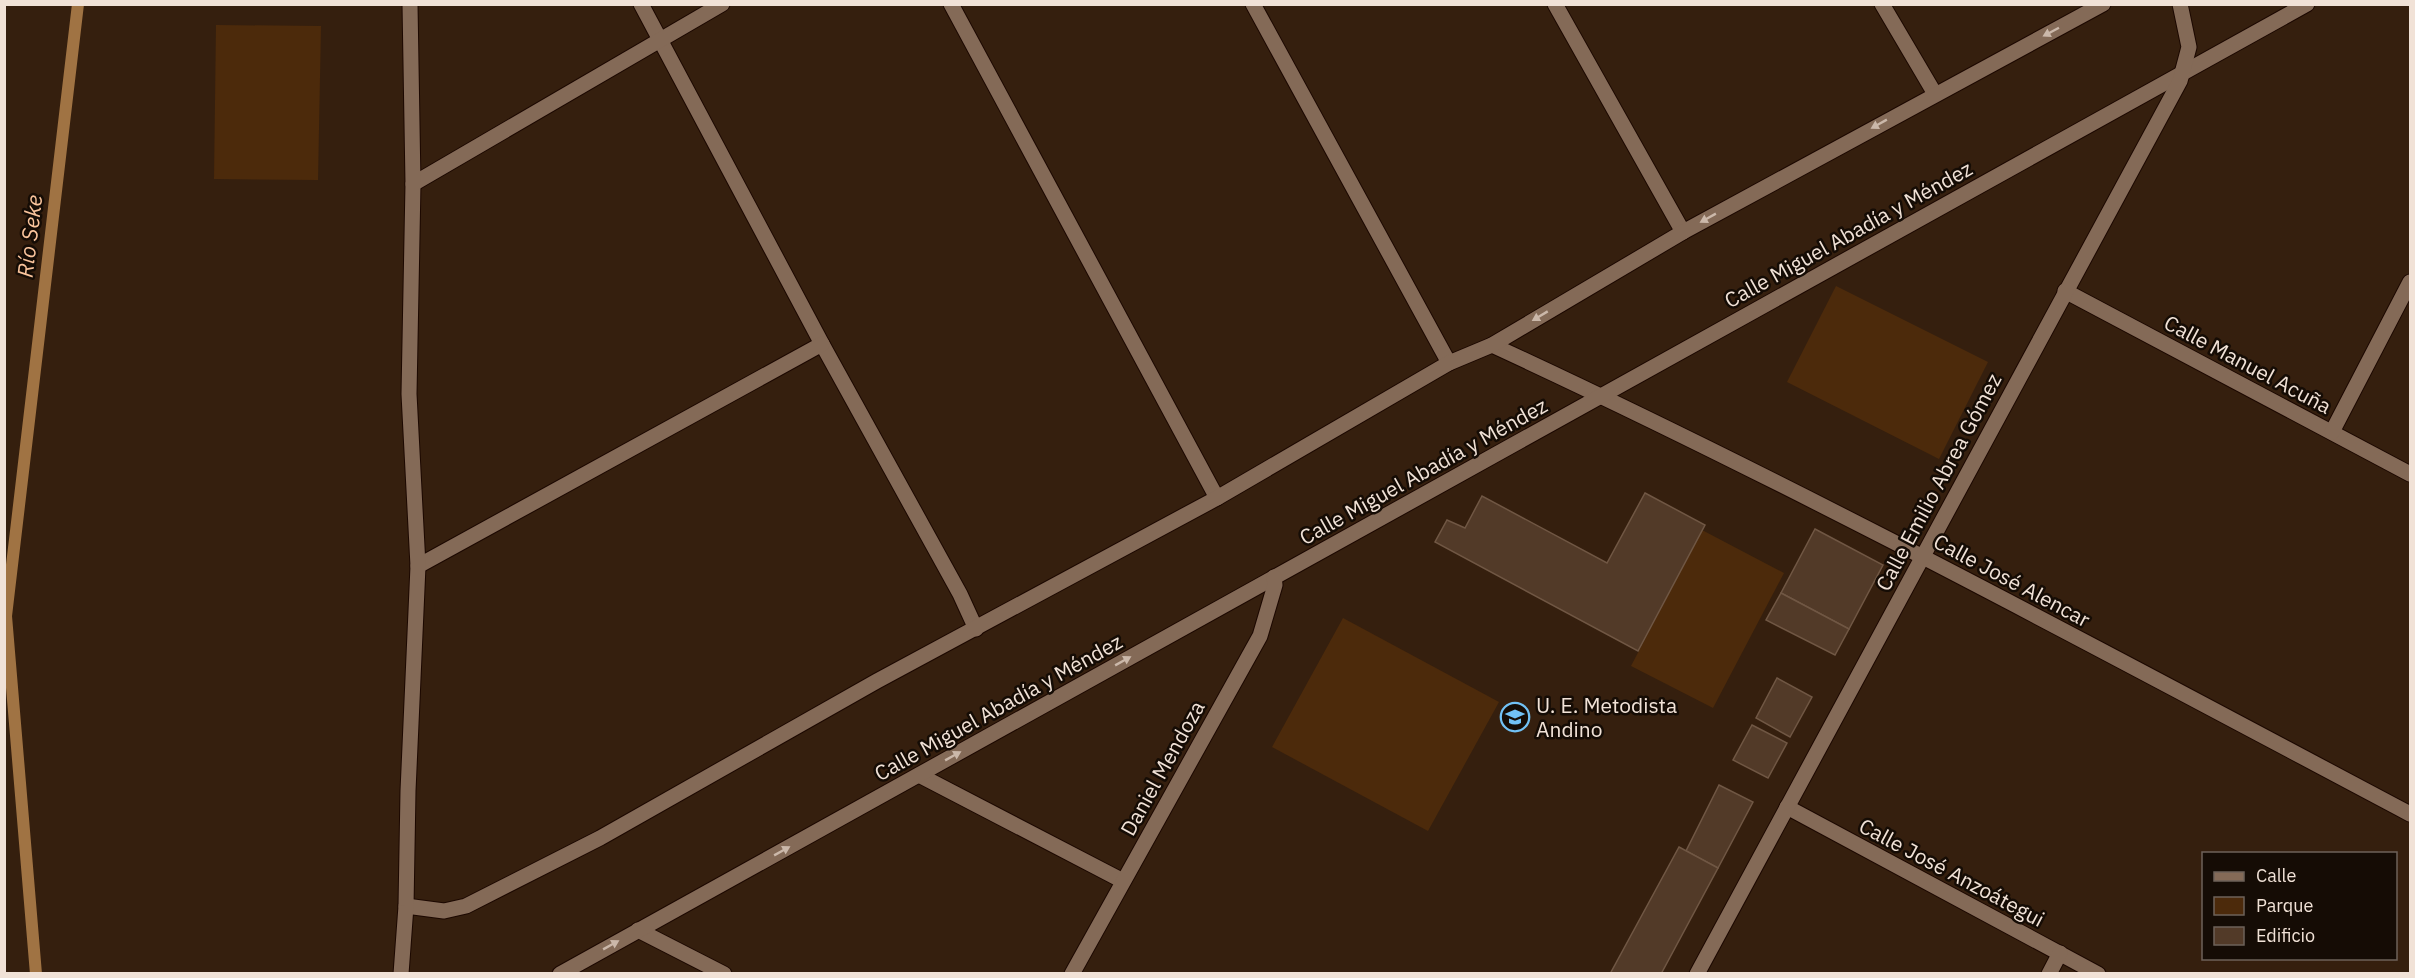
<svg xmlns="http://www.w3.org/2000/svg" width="2415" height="978" viewBox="0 0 2415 978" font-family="'IBM Plex Sans',sans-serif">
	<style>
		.green { fill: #4c2a0b }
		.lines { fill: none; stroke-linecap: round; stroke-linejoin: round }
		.stream { stroke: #a07343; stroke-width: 12 }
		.building { fill: #523a28; stroke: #705744; stroke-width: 1.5 }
		.minor-casing { stroke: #1c0800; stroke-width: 17 }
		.secondary-casing { stroke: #1c0800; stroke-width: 17 }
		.minor { stroke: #846a57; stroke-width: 15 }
		.secondary { stroke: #846a57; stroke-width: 15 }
		.oneway { fill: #cbb8aa }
		.labels { text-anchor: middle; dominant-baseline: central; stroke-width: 5; stroke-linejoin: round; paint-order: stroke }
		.street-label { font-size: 21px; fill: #f1e2d7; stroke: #150c05 }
		.poi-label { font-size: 21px; fill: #f1e2d7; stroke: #150c05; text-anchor: start }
		.water-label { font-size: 22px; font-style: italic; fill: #fac49c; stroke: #150c05 }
	</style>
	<rect width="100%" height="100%" fill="#351f0e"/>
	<g class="green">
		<polygon points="216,25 321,26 318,180 214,179"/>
		<polygon points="1836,286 1988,362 1939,459 1787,382"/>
		<polygon points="1702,530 1784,573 1713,708 1631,666"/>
		<polygon points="1343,618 1499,702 1428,831 1272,747"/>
	</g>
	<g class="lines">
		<polyline class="stream" points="36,974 6,616 78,4"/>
	</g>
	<g class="building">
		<polygon points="1645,493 1705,525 1638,651 1435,542 1447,520 1465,528 1482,496 1607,563"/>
		<polygon points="1815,529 1883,565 1849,629 1781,593"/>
		<polygon points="1781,593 1849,629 1835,655 1766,620"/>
		<polygon points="1777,678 1812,697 1790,737 1756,718"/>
		<polygon points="1752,725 1787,743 1768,778 1733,760"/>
		<polygon points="1719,785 1753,802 1718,868 1686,851"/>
		<polygon points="1679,847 1718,868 1661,974 1610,974"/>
	</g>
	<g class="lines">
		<g class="minor-casing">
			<g id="minor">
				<polyline points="641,4 822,344 960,594 976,629"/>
				<polyline points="951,4 1217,498"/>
				<polyline points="1253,4 1449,363"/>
				<polyline points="1555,4 1683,232"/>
				<polyline points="1882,4 1935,94"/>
				<polyline points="413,184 722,4"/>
				<polyline points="2065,291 2410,474"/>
				<path d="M 1492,345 C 1804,489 2106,653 2410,814"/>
				<polyline points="2332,432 2410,282"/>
				<polyline points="418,566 822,344"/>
				<polyline points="919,775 1123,881"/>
				<polyline points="1787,807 2098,974"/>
				<polyline points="406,906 444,911 466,906 600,838 877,681 1217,498 1449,363 1492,345 1683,232 2103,4"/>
				<polyline points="638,930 724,974"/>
				<polyline points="560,974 2307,4"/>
				<polyline points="1072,974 1260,636 1275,585 1274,577"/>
				<polyline points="1697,974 2180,81 2189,47 2180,4"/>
				<polyline points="2049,974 2060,953"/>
			</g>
		</g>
		<g class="secondary-casing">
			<polyline id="secondary" points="401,974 406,906 408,791 418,566 409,394 413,184 410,4"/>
		</g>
		<use href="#minor" class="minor"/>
		<use href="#secondary" class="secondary"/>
	</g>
	<defs><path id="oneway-solid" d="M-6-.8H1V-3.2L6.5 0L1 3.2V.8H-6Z" transform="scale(1.5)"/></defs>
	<g class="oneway">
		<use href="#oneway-solid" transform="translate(2051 32) rotate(152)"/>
		<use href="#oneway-solid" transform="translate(1879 124) rotate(151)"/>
		<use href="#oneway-solid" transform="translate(1708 218) rotate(151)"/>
		<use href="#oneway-solid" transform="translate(1540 316) rotate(149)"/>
		<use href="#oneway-solid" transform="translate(1123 661) rotate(-29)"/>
		<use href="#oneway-solid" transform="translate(953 756) rotate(-29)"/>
		<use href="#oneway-solid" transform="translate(782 851) rotate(-29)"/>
		<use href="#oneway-solid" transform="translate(611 945) rotate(-29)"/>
	</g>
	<defs>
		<g id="school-ring" transform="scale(1.5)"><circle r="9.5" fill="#150c05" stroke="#71c1f5" stroke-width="1.5"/><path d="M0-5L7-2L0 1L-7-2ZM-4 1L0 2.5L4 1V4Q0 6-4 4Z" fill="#71c1f5"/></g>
	</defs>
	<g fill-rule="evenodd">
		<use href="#school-ring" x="1515" y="717"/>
	</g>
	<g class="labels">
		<g class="street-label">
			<text transform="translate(1848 234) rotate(-29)">Calle Miguel Abadía y Méndez</text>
			<text transform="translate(2248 364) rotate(28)">Calle Manuel Acuña</text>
			<text transform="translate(1423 471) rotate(-29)">Calle Miguel Abadía y Méndez</text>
			<text transform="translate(1938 482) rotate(-62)">Calle Emilio Abrea Gómez</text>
			<text transform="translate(2012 580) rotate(28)">Calle José Alencar</text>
			<text transform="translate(998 707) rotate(-29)">Calle Miguel Abadía y Méndez</text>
			<text transform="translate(1162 768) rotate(-61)">Daniel Mendoza</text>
			<text transform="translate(1952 872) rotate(28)">Calle José Anzoátegui</text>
		</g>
		<g class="poi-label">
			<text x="1536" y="705">U. E. Metodista<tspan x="1536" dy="24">Andino</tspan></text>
		</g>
		<g class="water-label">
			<text transform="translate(29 236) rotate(-83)">Río Seke</text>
		</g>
	</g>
	<rect width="2415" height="978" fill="none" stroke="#f1e2d7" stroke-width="12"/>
	<rect x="2202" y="852" width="195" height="108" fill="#150c05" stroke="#6d6259" stroke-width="1.5"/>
	<rect x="2214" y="872" width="30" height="9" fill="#846a57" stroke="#6d6259" stroke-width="1.5"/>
	<text x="2256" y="882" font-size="18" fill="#f1e2d7">Calle</text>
	<rect x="2214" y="897" width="30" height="18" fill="#4c2a0b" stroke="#6d6259" stroke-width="1.5"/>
	<text x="2256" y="912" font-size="18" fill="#f1e2d7">Parque</text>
	<rect x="2214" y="927" width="30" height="18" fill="#523a28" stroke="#6d6259" stroke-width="1.5"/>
	<text x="2256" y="942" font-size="18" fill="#f1e2d7">Edificio</text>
</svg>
